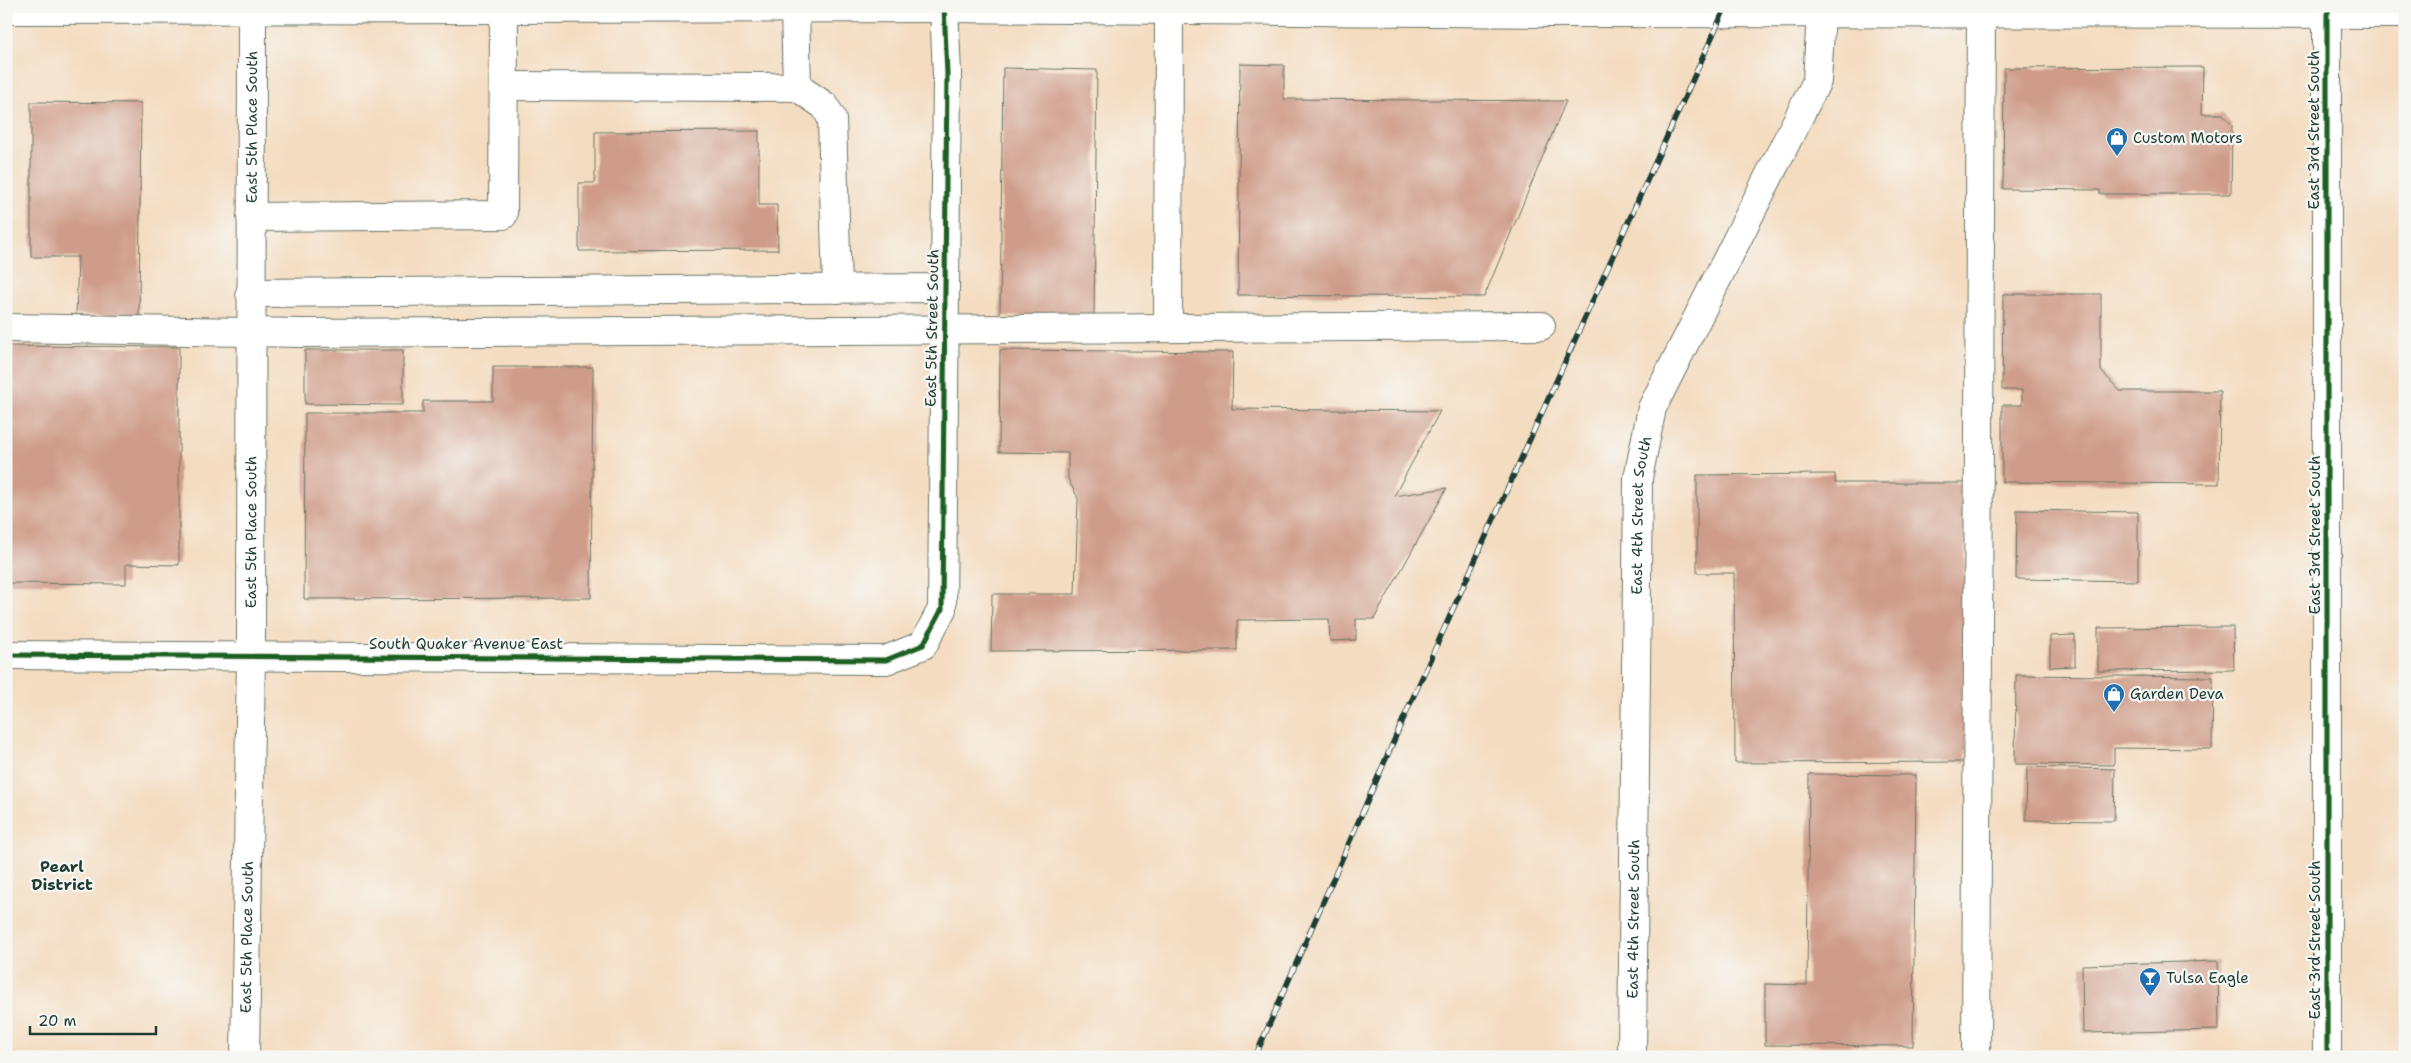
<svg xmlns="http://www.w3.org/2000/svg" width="2411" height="1063" viewBox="0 0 2411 1063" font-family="'Shantell Sans',sans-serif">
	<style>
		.building { fill: #cf9c89 }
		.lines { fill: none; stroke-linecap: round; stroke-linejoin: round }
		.minor-casing { stroke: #6a7565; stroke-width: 30 }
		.major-casing { stroke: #6a7565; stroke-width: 30 }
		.minor { stroke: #fff; stroke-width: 28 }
		.major { stroke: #fff; stroke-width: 28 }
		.rail-casing { stroke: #1f3d34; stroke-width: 5.5 }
		.rail { stroke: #f6f6f2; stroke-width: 4; stroke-dasharray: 11; stroke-linecap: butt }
		.cycleway-casing { stroke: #f6f6f2; stroke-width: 8 }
		.cycleway { stroke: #1b5e20; stroke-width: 5 }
		.labels { text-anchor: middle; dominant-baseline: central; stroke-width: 4.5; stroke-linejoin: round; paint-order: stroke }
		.street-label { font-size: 15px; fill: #1f3d34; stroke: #f6f6f2 }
		.poi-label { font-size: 15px; fill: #1f3d34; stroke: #f6f6f2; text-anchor: start }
		.neighbourhood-label { font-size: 16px; font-weight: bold; fill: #1f3d34; stroke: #f6f6f2 }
	</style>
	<rect width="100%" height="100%" fill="#f6f6f2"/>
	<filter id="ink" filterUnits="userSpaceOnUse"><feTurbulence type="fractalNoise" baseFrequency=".02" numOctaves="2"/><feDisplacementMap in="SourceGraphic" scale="10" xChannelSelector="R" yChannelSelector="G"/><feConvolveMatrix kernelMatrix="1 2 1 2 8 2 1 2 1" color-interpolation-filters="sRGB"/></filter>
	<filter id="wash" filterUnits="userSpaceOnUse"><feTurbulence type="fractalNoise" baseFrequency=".0096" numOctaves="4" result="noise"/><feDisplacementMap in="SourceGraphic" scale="20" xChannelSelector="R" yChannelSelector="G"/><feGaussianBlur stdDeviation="1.12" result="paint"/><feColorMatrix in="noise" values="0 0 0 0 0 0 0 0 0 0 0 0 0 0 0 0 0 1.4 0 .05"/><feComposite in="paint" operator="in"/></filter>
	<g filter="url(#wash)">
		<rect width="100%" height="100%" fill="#f4dcc0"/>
		<g id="blocks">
			<g class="building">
				<polygon points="1240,64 1284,65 1284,99 1566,101 1484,297 1238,295"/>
				<polygon points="2203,67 2202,114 2223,114 2232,125 2231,194 2100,194 2100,190 2003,189 2004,68"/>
				<polygon points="1003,68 1097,70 1094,318 1000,316"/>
				<polygon points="31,102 141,103 139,316 76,315 78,257 31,257"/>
				<polygon points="759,131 759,205 777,205 778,250 579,251 579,183 595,183 595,132"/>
				<polygon points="2003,294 2101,294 2101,371 2120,391 2220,391 2219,484 2002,482 2002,405 2022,405 2022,390 2002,390"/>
				<polygon points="6,346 179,347 179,565 126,564 126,584 6,583"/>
				<polygon points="305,350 403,350 403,405 305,404"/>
				<polygon points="1000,350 1233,352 1232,409 1440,411 1394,496 1447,488 1374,619 1356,619 1356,640 1330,641 1329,619 1237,620 1237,650 991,651 992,594 1075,594 1078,498 1068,479 1068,453 999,452"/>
				<polygon points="493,367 593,367 591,598 304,599 305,413 423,413 423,401 493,401"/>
				<polygon points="1835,474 1835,483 1965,483 1966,762 1735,763 1734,573 1697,573 1697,475"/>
				<polygon points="2017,510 2138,512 2138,581 2016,579"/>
				<polygon points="2233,627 2234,670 2098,671 2098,628"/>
				<polygon points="2075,635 2075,666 2050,667 2050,636"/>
				<polygon points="2016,675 2213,677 2212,749 2114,748 2114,765 2015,764"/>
				<polygon points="2027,767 2115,769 2114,821 2026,820"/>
				<polygon points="1809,774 1916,775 1913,1046 1765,1045 1765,984 1807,985"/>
				<polygon points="2218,961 2219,1030 2083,1033 2082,965"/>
			</g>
		</g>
	</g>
	<g filter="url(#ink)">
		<use href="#blocks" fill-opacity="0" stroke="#6a7565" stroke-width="1"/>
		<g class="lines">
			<g class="minor-casing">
				<g id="minor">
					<polyline points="2327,6 2327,1057"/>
					<polyline points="795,9 797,87"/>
					<polyline points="504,86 797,87 825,106 832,119 837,289"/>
					<polyline points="251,217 503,215 504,9"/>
					<polyline points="250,293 945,288"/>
					<polyline points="6,328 301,333 1541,326"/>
					<polyline points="1168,328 1169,10"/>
					<polyline points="6,655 886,660 923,645 942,609 947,74 944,6"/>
					<path id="s1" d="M 245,1057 L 251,655 L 252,8"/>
					<path id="s2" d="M 1632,1057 L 1638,478 L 1652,408 L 1817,81 L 1821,14"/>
					<polyline points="1976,1057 1981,14"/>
				</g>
			</g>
			<g class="major-casing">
				<polyline id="major" points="6,10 944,8 1548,13 2405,14"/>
			</g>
			<use href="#minor" class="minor"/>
			<use href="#major" class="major"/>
			<g class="rail-casing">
				<polyline id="rail" points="1255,1057 1406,713 1726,6"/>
			</g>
			<use href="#rail" class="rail"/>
			<g class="cycleway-casing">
				<g id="cycleway">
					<polyline points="6,655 886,660 923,645 942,609 947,74 944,6"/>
					<polyline points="2327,1057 2327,14 2331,6"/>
				</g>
			</g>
			<use href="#cycleway" class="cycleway"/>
		</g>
	</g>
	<defs>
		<g id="shop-pin" transform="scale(1.125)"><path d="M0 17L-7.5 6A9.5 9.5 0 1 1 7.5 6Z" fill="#1f6fb2" stroke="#f6f6f2"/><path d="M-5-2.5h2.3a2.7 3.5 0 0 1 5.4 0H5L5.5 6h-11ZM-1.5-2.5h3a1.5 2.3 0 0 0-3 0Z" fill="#fff"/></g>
		<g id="bar-pin" transform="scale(1.125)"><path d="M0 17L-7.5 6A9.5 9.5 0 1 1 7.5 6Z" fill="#1f6fb2" stroke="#f6f6f2"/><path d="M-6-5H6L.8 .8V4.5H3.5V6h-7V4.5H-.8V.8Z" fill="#fff"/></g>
	</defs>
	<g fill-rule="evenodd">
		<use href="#shop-pin" x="2117" y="138"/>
		<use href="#shop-pin" x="2114" y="694"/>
		<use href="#bar-pin" x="2150" y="978"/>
	</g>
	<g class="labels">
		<g class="street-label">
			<text stroke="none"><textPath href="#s1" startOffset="930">East 5th Place South</textPath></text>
			<text transform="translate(2314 130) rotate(-90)">East 3rd Street South</text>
			<text transform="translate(932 328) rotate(-89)">East 5th Street South</text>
			<text stroke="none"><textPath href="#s2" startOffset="542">East 4th Street South</textPath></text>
			<text stroke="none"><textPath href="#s1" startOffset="525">East 5th Place South</textPath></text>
			<text transform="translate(2315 535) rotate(-90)">East 3rd Street South</text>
			<text x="466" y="644">South Quaker Avenue East</text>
			<text stroke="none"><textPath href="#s2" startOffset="138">East 4th Street South</textPath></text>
			<text stroke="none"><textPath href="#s1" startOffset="120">East 5th Place South</textPath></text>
			<text transform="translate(2315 940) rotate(-90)">East 3rd Street South</text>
		</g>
		<g class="poi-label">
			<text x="2133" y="138">Custom Motors</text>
			<text x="2130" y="694">Garden Deva</text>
			<text x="2166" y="978">Tulsa Eagle</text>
		</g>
		<g class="neighbourhood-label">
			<text x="62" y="866">Pearl<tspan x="62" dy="18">District</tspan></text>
		</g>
	</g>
	<rect width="2411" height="1063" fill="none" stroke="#f6f6f2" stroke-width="25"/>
	<path d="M30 1026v8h126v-8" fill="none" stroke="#1f3d34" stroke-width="2.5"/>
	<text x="38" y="1026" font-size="15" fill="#1f3d34" stroke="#f6f6f2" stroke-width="4" paint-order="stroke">20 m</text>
</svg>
